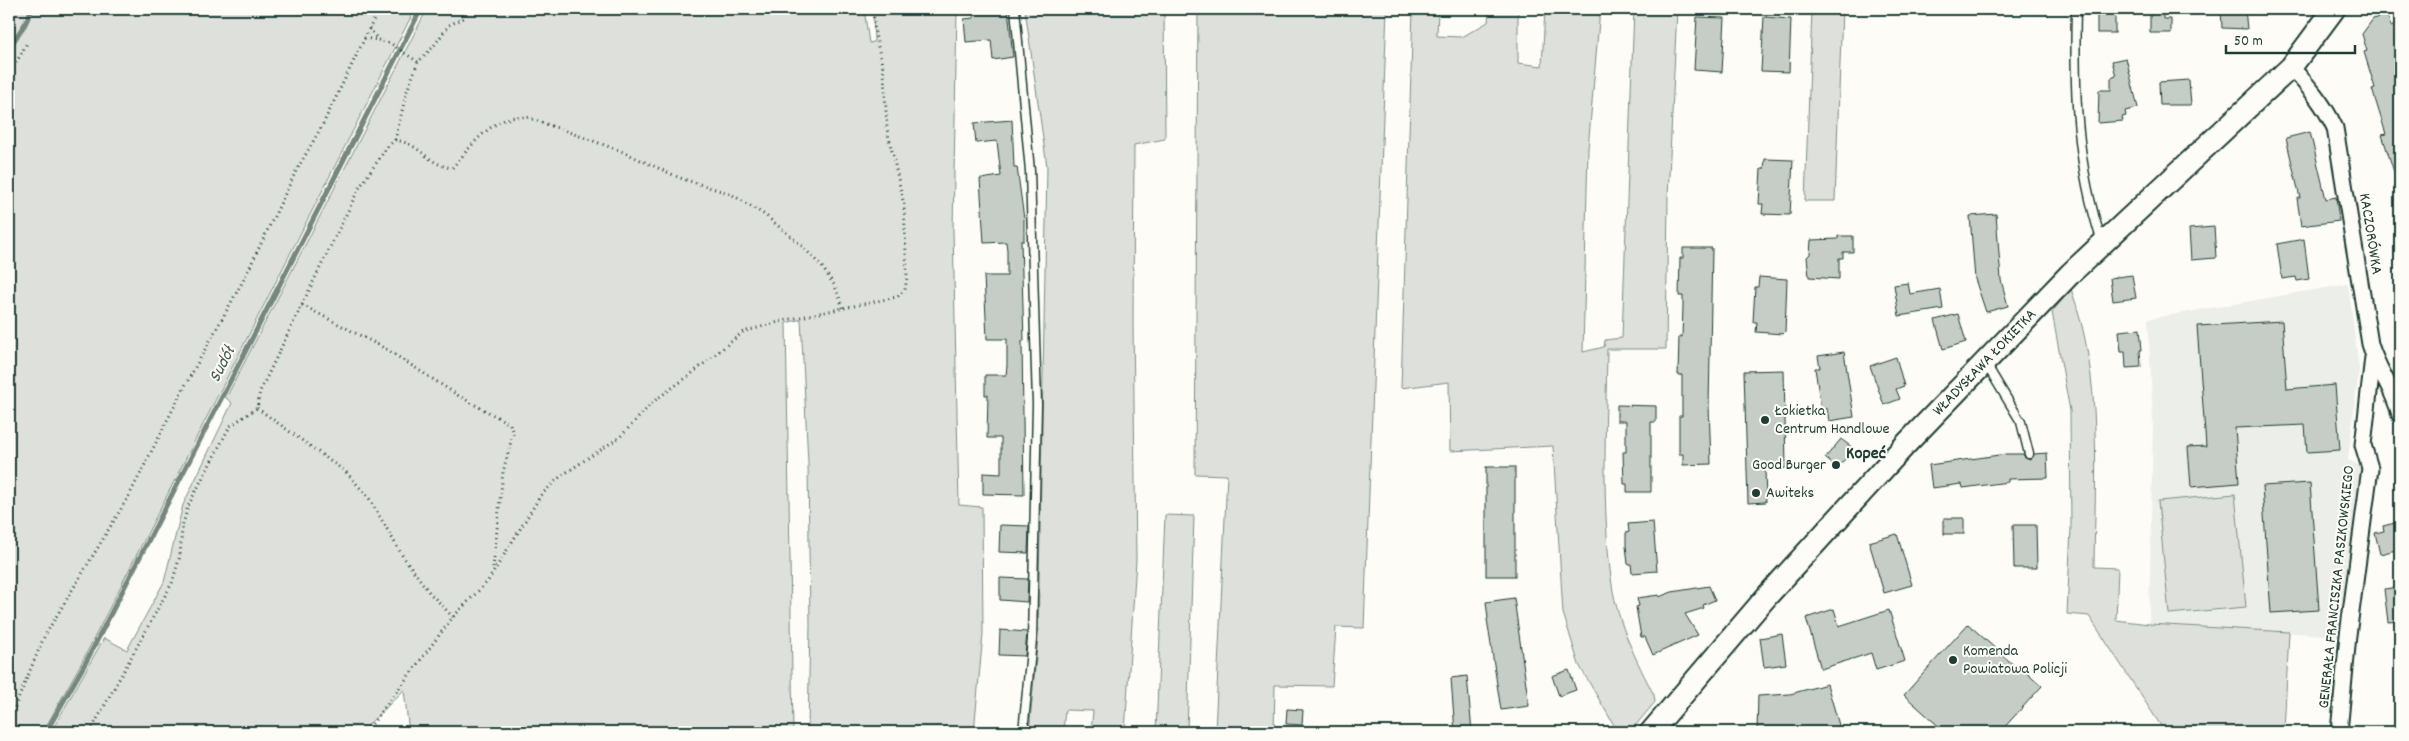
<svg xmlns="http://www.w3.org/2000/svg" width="2409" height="741" viewBox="0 0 2409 741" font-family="Dekko,sans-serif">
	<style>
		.built { fill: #eceee9 }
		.green { fill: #dde0db; stroke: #7e8e88 }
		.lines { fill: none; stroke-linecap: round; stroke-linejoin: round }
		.stream { stroke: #75877f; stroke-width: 5 }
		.building { fill: #c6cdc7; stroke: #1f3d34 }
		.lane-casing { stroke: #1f3d34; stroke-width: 11 }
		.street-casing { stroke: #1f3d34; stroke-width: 19 }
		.secondary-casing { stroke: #1f3d34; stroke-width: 25 }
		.path { stroke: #1f3d34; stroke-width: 3; stroke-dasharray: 1 4; stroke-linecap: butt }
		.lane { stroke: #fdfcf7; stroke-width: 8 }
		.street { stroke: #fdfcf7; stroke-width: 15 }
		.secondary { stroke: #fdfcf7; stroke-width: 21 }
		.poi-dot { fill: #1f3d34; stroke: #fdfcf7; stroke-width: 2 }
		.labels { text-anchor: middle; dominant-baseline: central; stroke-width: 4; stroke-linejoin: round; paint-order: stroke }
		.street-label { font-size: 16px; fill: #1f3d34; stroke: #fdfcf7 }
		.poi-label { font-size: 16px; fill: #1f3d34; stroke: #fdfcf7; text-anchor: start }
		.water-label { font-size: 18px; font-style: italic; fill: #435c53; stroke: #fdfcf7 }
		.neighbourhood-label { font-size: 18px; font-weight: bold; fill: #1f3d34; stroke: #fdfcf7 }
	</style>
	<rect width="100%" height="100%" fill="#fdfcf7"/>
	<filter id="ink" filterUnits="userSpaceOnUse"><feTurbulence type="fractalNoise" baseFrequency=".02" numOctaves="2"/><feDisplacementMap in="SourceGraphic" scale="10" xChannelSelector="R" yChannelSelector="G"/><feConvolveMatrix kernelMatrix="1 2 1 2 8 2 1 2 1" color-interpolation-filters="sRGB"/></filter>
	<g filter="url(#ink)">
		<polygon class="built" points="2348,284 2359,369 2348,460 2366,468 2341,636 2149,624 2153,421 2148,319"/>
		<g class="green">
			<polygon points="9,9 415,9 84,658 43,732 9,732"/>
			<polygon points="427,9 864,9 869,43 874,42 873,9 957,9 953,229 959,505 982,507 983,634 974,732 808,732 810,625 808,463 801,319 786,323 793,732 409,732 404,690 361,732 51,732 104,638 127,650 164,582 183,505 232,403 226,398"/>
			<polygon points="1025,9 1164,9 1165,139 1134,145 1133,323 1136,560 1125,732 1091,732 1093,711 1065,710 1063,732 1029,732 1038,637 1047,167"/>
			<polygon points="1198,9 1387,9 1364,628 1336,627 1332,686 1275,685 1274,732 1215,732 1227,475 1195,474"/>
			<path d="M 1413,9 L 1438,9 L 1437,36 L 1462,37 L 1488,22 L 1489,9 L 1518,9 L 1518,63 L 1542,66 L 1545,9 L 1600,9 L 1588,149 L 1583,352 L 1604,347 L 1605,340 L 1622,338 L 1634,9 L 1677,9 L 1668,197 L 1666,349 L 1607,349 C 1606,427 1601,508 1612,585 C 1618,624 1636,660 1654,695 L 1655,702 L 1630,732 L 1618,732 L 1579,665 L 1563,613 L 1553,446 L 1450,451 L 1449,382 L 1401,388 Z"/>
			<polygon points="1812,9 1842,9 1835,201 1805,201"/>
			<path d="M 2071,289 C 2103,377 2095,475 2094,567 L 2118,568 L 2116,620 L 2149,624 L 2289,632 L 2284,732 L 2165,732 L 2089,616 L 2067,614 L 2071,528 L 2070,411 L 2052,312 Z"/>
			<polygon points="2235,494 2246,607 2169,614 2158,501"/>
			<polygon points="1165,515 1194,516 1187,732 1156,732"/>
		</g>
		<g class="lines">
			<g class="stream">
				<polyline points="9,48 25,24 32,9"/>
				<polyline points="46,732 87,660 421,9"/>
			</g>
		</g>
		<g class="building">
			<polygon points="973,9 1008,9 1013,57 993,60 991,40 966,42 964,19 974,18"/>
			<rect x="2097" y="9" width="18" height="24"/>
			<polygon points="2150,9 2163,9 2163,19 2171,19 2171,33 2150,33"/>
			<polygon points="2221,9 2245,9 2247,29 2222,28"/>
			<polygon points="2387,14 2391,27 2395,25 2400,42 2400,180 2397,181 2382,135 2386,134 2372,89 2375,88 2364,52 2367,51 2362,34 2373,19"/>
			<polygon points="1697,17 1725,18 1722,72 1694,70"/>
			<polygon points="1764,17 1791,19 1789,72 1761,71"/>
			<polygon points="2126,58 2138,108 2125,111 2126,116 2122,117 2123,121 2098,123 2099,90 2111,90 2111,78 2116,76 2112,61"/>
			<polygon points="2189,80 2191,105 2160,105 2159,82"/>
			<polygon points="1012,120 1014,167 1017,167 1024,219 1024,241 1021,241 1024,341 1022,341 1024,495 983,494 983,473 1001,474 1001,438 987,438 988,395 985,395 985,375 1006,375 1007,366 1007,339 987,339 984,276 1007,276 1007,250 1006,242 984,243 980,179 1001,176 997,141 976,143 974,123"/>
			<polygon points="2310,132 2326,199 2336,197 2339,221 2301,226 2297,198 2300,198 2286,138"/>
			<polygon points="1765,159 1793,160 1790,215 1762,214 1763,204 1759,204 1761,169 1764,169"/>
			<polygon points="1996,214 2001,280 2008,306 1986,312 1975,279 1970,216"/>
			<polygon points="2214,227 2216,258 2191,260 2189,229"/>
			<polygon points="1838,236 1853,236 1853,252 1843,252 1843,258 1839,258 1839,279 1809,277 1807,257 1810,254 1811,240 1838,239"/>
			<polygon points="2304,239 2309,279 2297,281 2296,277 2282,279 2277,244"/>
			<polygon points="1683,248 1712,248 1709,406 1711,464 1683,465 1683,454 1679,454 1679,416 1682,416 1682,375 1678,375 1679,337 1682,337 1683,306 1683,296 1679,296 1680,258 1683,258"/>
			<polygon points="2132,275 2136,298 2113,301 2110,278"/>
			<polygon points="1759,277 1787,279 1785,332 1783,334 1756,332 1757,322 1753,322 1755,287 1758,287"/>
			<polygon points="1908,283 1910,294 1940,289 1943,309 1899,316 1894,285"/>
			<polygon points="1958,314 1966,342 1943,349 1935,320"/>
			<polygon points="2282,321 2287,389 2335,385 2340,450 2307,452 2305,425 2235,428 2239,483 2191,487 2188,447 2206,446 2197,326"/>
			<polygon points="2140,329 2142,350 2140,350 2141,367 2126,368 2125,352 2121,352 2119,331"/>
			<polygon points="1844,352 1854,417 1829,421 1827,409 1821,409 1815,368 1820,368 1818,356"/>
			<polygon points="1896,357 1904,386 1896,389 1900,399 1884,405 1870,366"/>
			<polygon points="1784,370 1786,468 1765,469 1766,502 1748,503 1744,371"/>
			<polygon points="1617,405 1656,406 1656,422 1651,422 1651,492 1627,492 1627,484 1624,484 1623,452 1626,452 1626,421 1617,421"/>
			<polygon points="1841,439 1854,449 1837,468 1825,458"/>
			<polygon points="2047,453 2048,478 2008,479 2008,482 1963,488 1962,484 1932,488 1929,465 2006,454 2023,454 2025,458 2030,460 2034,454"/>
			<rect x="1486" y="467" width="29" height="109"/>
			<polygon points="2310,483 2319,610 2271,613 2262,486"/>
			<rect x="1944" y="518" width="20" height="16"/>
			<polygon points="1653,522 1657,571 1632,573 1631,564 1628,564 1626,546 1626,533 1629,532 1628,524"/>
			<polygon points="2395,523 2396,528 2400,527 2400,549 2380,554 2375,533 2384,531 2383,526"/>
			<polygon points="1000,525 1029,526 1028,553 999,552"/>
			<polygon points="2013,525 2036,525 2037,568 2014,568"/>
			<polygon points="1897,534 1912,585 1884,593 1869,542"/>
			<polygon points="1000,578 1028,579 1027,602 1000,600"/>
			<polygon points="1709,586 1715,600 1703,605 1704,608 1685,614 1698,635 1653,655 1645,637 1641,637 1636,607 1639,606 1637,598 1659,595 1659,597 1672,592"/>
			<polygon points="2400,587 2400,621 2388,622 2384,589"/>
			<polygon points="1514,598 1529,706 1501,710 1487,619 1488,618 1486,602"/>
			<polygon points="1834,609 1839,626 1889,610 1905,661 1876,670 1871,653 1821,669 1806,618"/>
			<polygon points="1968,624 2018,669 2021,667 2042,686 2000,732 1945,732 1904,695"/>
			<polygon points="1000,630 1027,632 1025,656 999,655"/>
			<polygon points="1782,634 1786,664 1764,667 1760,638"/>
			<polygon points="1569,670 1576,690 1559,696 1552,676"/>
			<polygon points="1467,676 1472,732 1455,732 1451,678"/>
			<polygon points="1827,684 1841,732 1810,732 1809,730 1757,731 1758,696 1790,694"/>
			<polygon points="1287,709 1303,710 1302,725 1286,724"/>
		</g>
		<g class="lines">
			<g class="lane-casing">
				<g id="lane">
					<polyline points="1015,9 1030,171 1037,404 1032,640 1023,732"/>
					<path d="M 2076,9 C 2074,90 2076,164 2102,242"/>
					<polyline points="1986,364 2021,422 2029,454"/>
				</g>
			</g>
			<g class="street-casing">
				<g id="street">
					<path d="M 2291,67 C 2309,87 2324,104 2335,128 L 2370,344 C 2377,369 2394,389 2400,415"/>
					<polyline points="2339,732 2348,635 2370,468 2363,445 2373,357"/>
				</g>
			</g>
			<g class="secondary-casing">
				<g id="secondary">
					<path id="s1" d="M 1651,732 L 1768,595 L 1908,442 L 2071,273 L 2291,67 L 2334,9"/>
				</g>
			</g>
			<g class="path">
				<polyline points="369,28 378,40 390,43 418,62"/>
				<polyline points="364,38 378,40"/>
				<polyline points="9,76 28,41"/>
				<polyline points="395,140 407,91 418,62 433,47 449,25 464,18 467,9"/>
				<polyline points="302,305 386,349 459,396 510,424 513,434 503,472 493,568"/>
				<polyline points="257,408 346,472 369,498 402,555 429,592 453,617"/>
				<polyline points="9,721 44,637 130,494 181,393 244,279 295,173 322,126 379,9"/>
				<path d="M 90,732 L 172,583 L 180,556 L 182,528 L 188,506 L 230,426 L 257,408 L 260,391 L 358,190 L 387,147 L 395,140 C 422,144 426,164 452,168 C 472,146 493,113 527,117 L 621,151 L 680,178 L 731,194 L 765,215 L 800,244 L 822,267 L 835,286 L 843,308"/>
				<polyline points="366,732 453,617 488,581 541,495 561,476 620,437 654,401 690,375 743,332 786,320 897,297 905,290 907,277 904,205 887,129 884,73 875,34 873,9"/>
			</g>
			<use href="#lane" class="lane"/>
			<use href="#street" class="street"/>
			<use href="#secondary" class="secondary"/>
		</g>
	</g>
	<g class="poi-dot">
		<circle cx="1765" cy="420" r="5"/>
		<circle cx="1836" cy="465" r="5"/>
		<circle cx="1756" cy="493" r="5"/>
		<circle cx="1953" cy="660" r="5"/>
	</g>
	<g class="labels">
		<g class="street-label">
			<text transform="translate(2370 234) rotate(81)">KACZORÓWKA</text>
			<text stroke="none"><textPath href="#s1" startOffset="498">WŁADYSŁAWA ŁOKIETKA</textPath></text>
			<text transform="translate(2337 587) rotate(-84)">GENERAŁA FRANCISZKA PASZKOWSKIEGO</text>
		</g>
		<g class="poi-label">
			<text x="1775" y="411">Łokietka<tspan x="1775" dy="18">Centrum Handlowe</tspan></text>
			<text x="1826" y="465" text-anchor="end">Good Burger</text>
			<text x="1766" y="493">Awiteks</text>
			<text x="1963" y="651">Komenda<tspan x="1963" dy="18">Powiatowa Policji</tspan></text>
		</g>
		<g class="water-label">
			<text transform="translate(223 365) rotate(-63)">Sudół</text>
		</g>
		<g class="neighbourhood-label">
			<text x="1866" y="454">Kopeć</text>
		</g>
	</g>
	<rect width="2409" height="741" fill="none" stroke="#fdfcf7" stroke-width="30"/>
	<rect x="15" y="15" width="2379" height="711" fill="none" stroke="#1f3d34" stroke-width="2" filter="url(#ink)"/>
	<path d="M2226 45v8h129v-8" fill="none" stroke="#1f3d34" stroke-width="2.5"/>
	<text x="2234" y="45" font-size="15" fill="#1f3d34" stroke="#fdfcf7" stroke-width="4" paint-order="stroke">50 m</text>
</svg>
